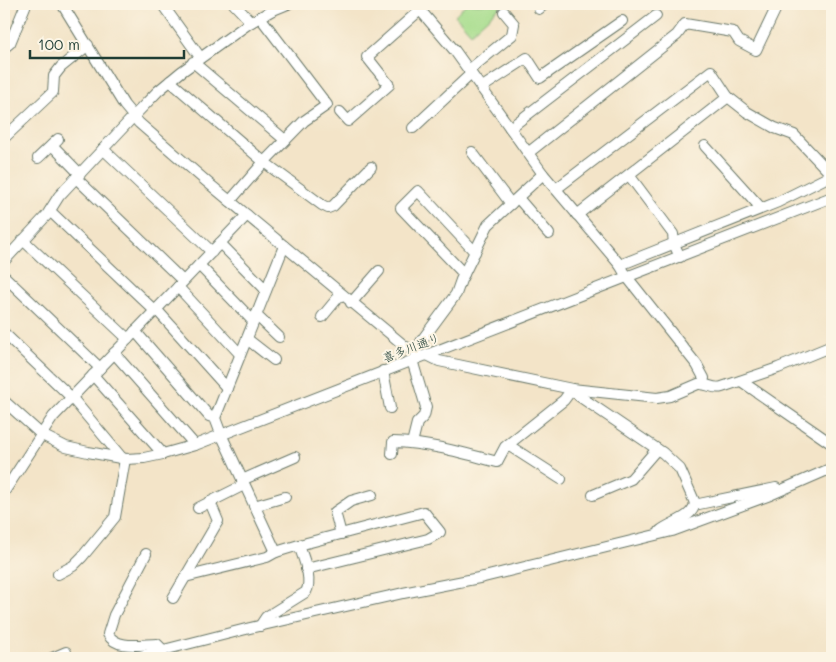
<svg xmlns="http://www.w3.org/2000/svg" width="836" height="662" viewBox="0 0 836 662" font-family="Mali,'Klee One',sans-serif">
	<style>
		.pitch { fill: #a7dd8d; stroke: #638d60 }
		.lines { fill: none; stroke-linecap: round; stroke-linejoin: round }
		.minor-casing { stroke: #697768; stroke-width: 12 }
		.minor { stroke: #fff; stroke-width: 10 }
		.labels { text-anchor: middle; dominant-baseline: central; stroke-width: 4; stroke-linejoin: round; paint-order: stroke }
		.street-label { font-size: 12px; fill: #1f3d34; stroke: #fcf5e5 }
	</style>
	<rect width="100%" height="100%" fill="#fcf5e5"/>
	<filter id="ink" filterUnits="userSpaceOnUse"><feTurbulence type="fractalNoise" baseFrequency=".02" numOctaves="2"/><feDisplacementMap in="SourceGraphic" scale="10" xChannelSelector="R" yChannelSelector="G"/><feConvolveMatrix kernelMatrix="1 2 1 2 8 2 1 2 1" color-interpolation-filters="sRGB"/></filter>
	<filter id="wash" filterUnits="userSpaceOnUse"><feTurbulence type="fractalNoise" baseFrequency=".0096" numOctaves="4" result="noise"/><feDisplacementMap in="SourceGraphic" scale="20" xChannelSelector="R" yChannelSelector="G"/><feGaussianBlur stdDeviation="1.12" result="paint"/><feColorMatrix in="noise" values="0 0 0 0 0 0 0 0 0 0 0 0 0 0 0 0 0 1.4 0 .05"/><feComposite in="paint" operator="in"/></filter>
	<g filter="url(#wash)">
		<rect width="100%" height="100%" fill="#f3e4c8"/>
		<polygon class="pitch" points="466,4 503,4 471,33 455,15"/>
	</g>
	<g filter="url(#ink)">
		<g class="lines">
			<g class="minor-casing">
				<g id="minor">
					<polyline points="62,4 124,105 139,123 207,182 406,347 416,351 418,358"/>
					<polyline points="162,4 200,57"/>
					<polyline points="234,4 251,22"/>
					<polyline points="415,4 455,51 543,174 620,265 627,277 697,365 704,378 703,384"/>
					<polyline points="539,9 545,4"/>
					<polyline points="4,48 10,43 26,4"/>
					<polyline points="193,62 285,140"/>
					<polyline points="469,70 512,35 514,24 504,12"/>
					<polyline points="170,81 264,162 322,205 328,208 333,206 371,167"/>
					<polyline points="481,88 527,58 540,78 622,21"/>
					<polyline points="728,97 747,112 775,128 794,135 832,175"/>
					<polyline points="340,112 348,121 389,85 367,57 420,10"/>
					<polyline points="413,128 471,74"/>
					<polyline points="510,128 656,16"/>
					<polyline points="4,138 53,92 54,76 61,67 88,45"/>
					<polyline points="52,145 80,174"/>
					<polyline points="705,146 761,208"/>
					<polyline points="103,149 212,252"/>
					<polyline points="472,152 511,204"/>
					<polyline points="528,153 677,35 685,24 733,32 739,41 756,50 778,4"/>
					<polyline points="38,158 58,139"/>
					<polyline points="629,175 673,234 674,244 680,257"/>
					<polyline points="76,178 183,281"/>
					<polyline points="556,189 711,71 728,97 577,215"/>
					<polyline points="518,198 549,234"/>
					<polyline points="230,201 264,162 304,121 327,105 260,17"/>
					<polyline points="50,211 155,311"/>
					<polyline points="23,240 128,339"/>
					<polyline points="220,243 266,290"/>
					<polyline points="4,261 47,215 59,196 133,117 158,91 181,72 248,24 271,11 288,4"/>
					<polyline points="199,265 253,321"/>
					<polyline points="620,265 778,202 832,175"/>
					<polyline points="464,274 401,208 418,191 475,252"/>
					<polyline points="4,276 100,368"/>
					<polyline points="178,287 240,354"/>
					<polyline points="351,303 379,271"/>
					<polyline points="156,309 227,388"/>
					<polyline points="256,315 279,337"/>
					<polyline points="322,317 341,294"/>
					<polyline points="135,331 209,416 215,418"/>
					<polyline points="4,333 72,398 122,458"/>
					<polyline points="247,339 274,360"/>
					<polyline points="416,351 422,340 456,294 461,280 488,225 543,174"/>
					<polyline points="114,353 195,445"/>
					<path d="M 427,355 L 439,361 L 572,389 L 657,398 L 670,396 L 698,384 C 708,383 713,390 722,387 L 778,368 L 832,346"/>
					<polyline points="383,371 390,408"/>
					<polyline points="93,375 163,454"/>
					<polyline points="741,381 832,444"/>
					<polyline points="4,401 42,435 66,447 88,452 126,459 144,458 163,454 195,445 832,197"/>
					<polyline points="412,443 417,423 424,416 426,407 412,360"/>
					<polyline points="508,445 561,479"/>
					<path d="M 392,454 L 393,442 C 429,443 463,453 497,462 L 505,447 L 564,400 L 572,389 L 579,396 L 663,453 L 680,469 L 695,503 L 699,504 L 776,488"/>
					<polyline points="242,480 295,457"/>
					<polyline points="4,492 53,417 247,215"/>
					<polyline points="593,495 631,479 657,449"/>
					<polyline points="254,506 285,497"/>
					<polyline points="198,508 244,485"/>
					<path d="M 660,531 C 671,522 693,518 695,503"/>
					<polyline points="341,534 335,512 351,501 372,495"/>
					<polyline points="276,552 221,434 215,418 284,246"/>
					<path d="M 146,554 L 114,615 L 108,634 C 116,650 142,644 157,644 L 164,651"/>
					<polyline points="58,574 73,566 82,557 115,517 125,459"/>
					<polyline points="185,577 267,557 276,552 299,545 424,512 440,532 428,539 306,569"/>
					<polyline points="173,598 218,521 210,502"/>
					<path d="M 260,626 L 266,617 L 306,592 C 313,579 303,558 299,545"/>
					<polyline points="52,658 66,652"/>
					<polyline points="132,658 250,628 403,593 484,577 672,531 770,495 832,468"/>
				</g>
			</g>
			<use href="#minor" class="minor"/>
		</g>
	</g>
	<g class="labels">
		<g class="street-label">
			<text transform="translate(411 347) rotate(-21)">喜多川通り</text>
		</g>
	</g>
	<rect width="836" height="662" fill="none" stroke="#fcf5e5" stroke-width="20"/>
	<path d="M30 50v8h154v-8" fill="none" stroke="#1f3d34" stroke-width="2.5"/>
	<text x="38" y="50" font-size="15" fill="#1f3d34" stroke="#fcf5e5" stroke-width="4" paint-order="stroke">100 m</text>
</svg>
